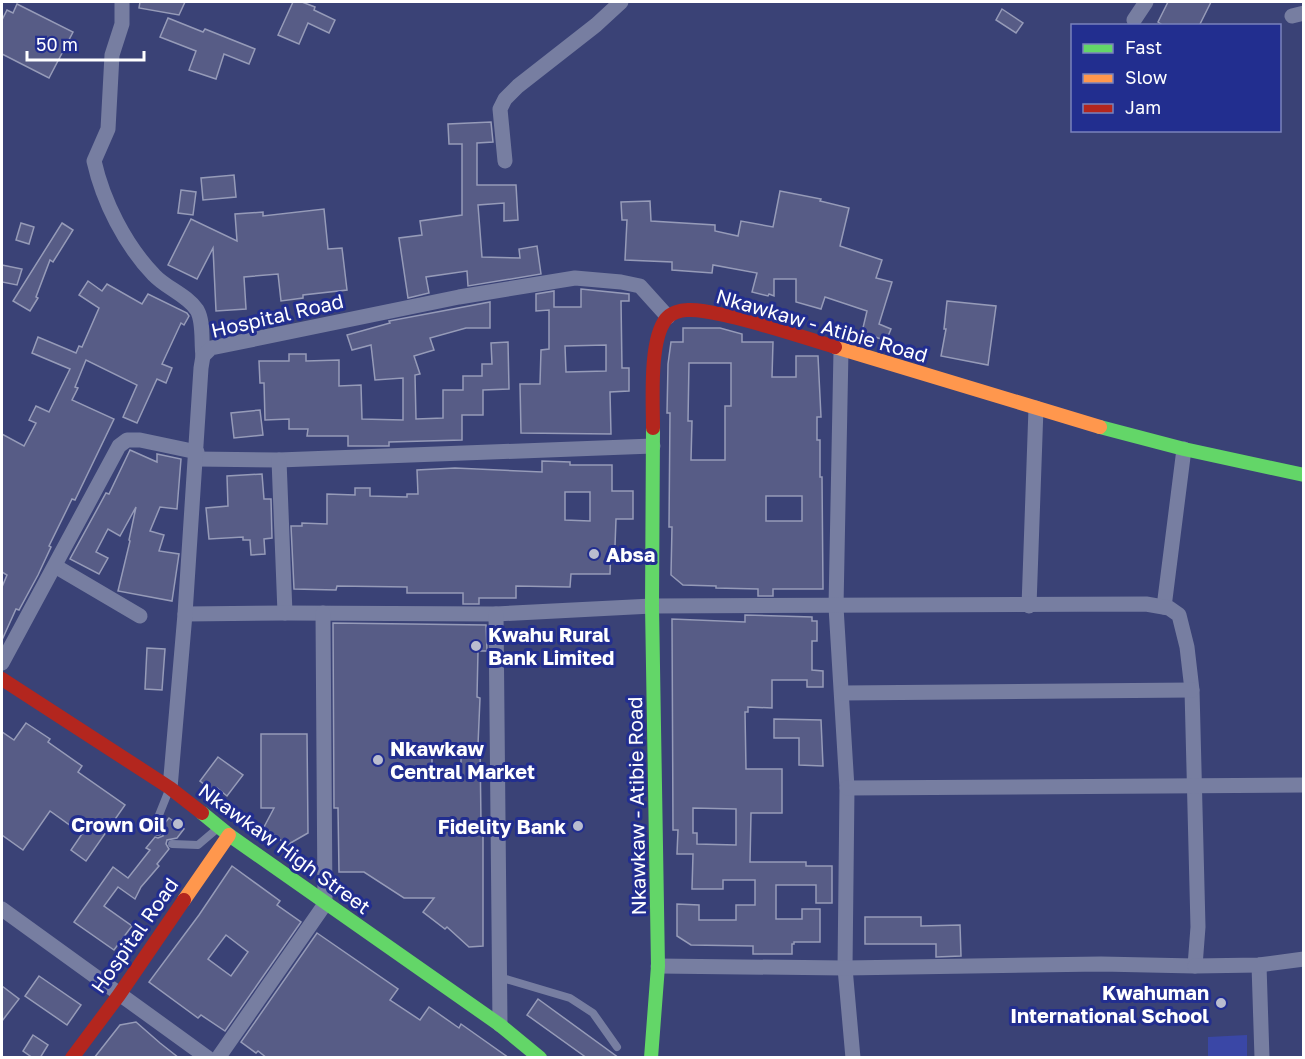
<svg xmlns="http://www.w3.org/2000/svg" width="1305" height="1059" viewBox="0 0 1305 1059" font-family="'Golos Text',sans-serif">
	<style>
		.park { fill: #3a47a6 }
		.building { fill: #575c86; stroke: #969bb8; stroke-width: 1.5; fill-rule: evenodd }
		.lines { fill: none; stroke-linecap: round; stroke-linejoin: round }
		.lane { stroke: #777ea1; stroke-width: 8 }
		.street { stroke: #777ea1; stroke-width: 15 }
		.fast { stroke: #63d668; stroke-width: 14 }
		.slow { stroke: #ff974d; stroke-width: 14 }
		.jam { stroke: #b3261e; stroke-width: 14 }
		.poi-dot { fill: #babdcf; stroke: #222e8f; stroke-width: 2 }
		.labels { text-anchor: middle; dominant-baseline: central; stroke-width: 6; stroke-linejoin: round; paint-order: stroke }
		.street-label { font-size: 20px; fill: #fff; stroke: #222e8f }
		.poi-label { font-size: 20px; font-weight: bold; fill: #fff; stroke: #222e8f; text-anchor: start }
	</style>
	<rect width="100%" height="100%" fill="#3a4276"/>
	<polygon class="park" points="1247,1035 1247,1057 1208,1057 1208,1037"/>
	<g class="building">
		<polygon points="140,2 185,2 179,15 139,8"/>
		<polygon points="293,2 302,2 315,7 314,10 335,20 329,33 308,23 299,44 278,35"/>
		<polygon points="1168,2 1211,2 1199,26 1164,26 1158,22"/>
		<polygon points="17,4 73,32 49,78 2,54 2,20 7,10 13,13"/>
		<polygon points="1002,9 1023,23 1016,33 996,20"/>
		<polygon points="168,18 203,32 205,29 255,49 249,64 224,54 216,79 189,70 196,51 160,37"/>
		<polygon points="491,122 493,142 477,143 477,185 516,185 518,220 504,221 504,203 478,205 482,257 520,258 519,249 537,246 541,274 468,286 467,271 426,277 429,293 408,298 399,238 422,235 420,221 462,215 462,144 449,144 448,124"/>
		<polygon points="234,175 236,197 203,200 201,178"/>
		<polygon points="181,190 196,192 193,215 178,213"/>
		<polygon points="780,191 821,199 820,201 849,208 840,246 882,260 876,278 892,282 879,324 891,329 886,341 862,332 867,311 825,297 821,309 796,302 796,279 774,279 774,296 769,294 768,296 752,292 757,273 713,265 712,273 672,270 672,262 625,260 627,220 622,220 621,202 650,201 651,221 715,225 715,231 738,236 741,221 773,227"/>
		<polygon points="324,209 328,249 342,248 347,290 303,295 303,298 281,301 278,274 244,277 246,309 216,311 213,248 197,279 168,265 191,219 237,241 235,214 263,212 263,216"/>
		<polygon points="21,223 34,227 29,244 16,240"/>
		<polygon points="62,223 73,230 53,262 50,260 36,297 38,298 30,311 13,301"/>
		<polygon points="2,265 22,269 17,285 2,282"/>
		<polygon points="88,281 102,291 107,284 142,304 148,294 187,313 189,316 184,325 181,323 162,364 172,368 166,383 157,379 137,423 123,417 137,385 86,360 75,387 78,388 72,400 114,419 75,500 72,499 49,546 51,547 38,575 19,610 16,609 2,640 2,587 7,575 2,572 2,434 24,446 36,423 29,420 36,406 49,412 70,369 32,353 38,337 76,353 79,346 82,347 99,308 79,295"/>
		<path d="M 581,289 L 629,294 L 629,301 L 621,301 L 622,368 L 629,368 L 629,391 L 610,392 L 611,434 L 521,433 L 520,384 L 540,384 L 541,350 L 549,349 L 549,310 L 536,311 L 536,294 L 554,291 L 554,307 L 581,307 ZM 606,345 L 606,371 L 566,372 L 565,346 Z"/>
		<polygon points="947,301 996,306 988,365 941,356 946,329 944,329"/>
		<polygon points="490,302 490,328 466,328 430,338 434,350 414,356 420,374 415,375 416,419 443,418 443,390 463,390 463,376 482,376 482,364 492,364 491,343 508,342 509,389 483,390 483,415 462,415 462,440 389,442 389,446 348,446 348,436 307,436 308,429 289,429 289,419 265,420 264,383 260,383 259,361 289,361 289,354 306,354 306,361 339,360 339,386 361,385 362,419 403,420 403,378 375,380 371,345 352,350 347,335 390,323 389,321"/>
		<path d="M 683,328 L 720,328 L 742,334 L 742,342 L 773,342 L 772,377 L 796,377 L 796,356 L 818,356 L 821,417 L 817,417 L 817,440 L 820,440 L 820,477 L 822,477 L 823,589 L 773,589 L 773,596 L 758,596 L 758,589 L 716,588 L 716,586 L 683,585 L 671,575 L 672,527 L 669,527 L 670,413 L 667,413 L 668,364 L 671,342 L 683,342 ZM 689,363 L 731,363 L 731,406 L 725,406 L 725,460 L 691,460 L 692,421 L 688,421 ZM 766,496 L 802,496 L 802,521 L 766,521 Z"/>
		<polygon points="260,410 263,435 234,438 231,413"/>
		<polygon points="130,450 157,462 157,454 181,459 177,509 160,507 150,531 164,535 159,551 179,554 172,601 118,591 130,541 129,540 136,507 120,536 108,529 96,552 108,558 99,574 70,559 106,493 109,494"/>
		<path d="M 542,461 L 570,462 L 570,465 L 612,465 L 612,491 L 633,491 L 633,519 L 616,519 L 615,546 L 611,546 L 610,574 L 571,574 L 570,587 L 516,586 L 516,598 L 479,598 L 479,604 L 463,604 L 463,593 L 407,593 L 407,587 L 337,586 L 336,590 L 294,589 L 291,526 L 302,526 L 302,523 L 327,524 L 327,494 L 355,495 L 355,488 L 370,488 L 370,496 L 407,497 L 407,494 L 418,494 L 417,470 L 455,468 L 542,472 ZM 565,492 L 590,492 L 590,521 L 565,520 Z"/>
		<polygon points="262,474 264,499 271,499 272,538 264,539 265,554 251,555 250,540 243,540 243,537 209,539 206,508 228,506 227,476"/>
		<path d="M 745,615 L 812,617 L 812,621 L 817,621 L 817,641 L 812,641 L 812,670 L 823,671 L 823,687 L 807,687 L 807,680 L 772,680 L 772,708 L 748,707 L 748,712 L 745,712 L 746,769 L 782,769 L 782,813 L 751,813 L 750,862 L 806,862 L 806,866 L 832,866 L 832,903 L 816,903 L 816,885 L 776,885 L 776,919 L 802,919 L 802,909 L 820,909 L 820,942 L 794,942 L 794,944 L 792,944 L 792,954 L 753,954 L 753,946 L 691,945 L 677,936 L 677,904 L 699,905 L 699,920 L 736,920 L 736,905 L 755,905 L 755,880 L 723,880 L 723,889 L 692,889 L 693,854 L 677,854 L 678,830 L 673,830 L 672,619 L 745,622 ZM 693,808 L 736,809 L 736,845 L 697,844 L 697,833 L 693,833 Z"/>
		<path d="M 333,623 L 486,625 L 487,651 L 478,651 L 477,697 L 480,698 L 478,745 L 480,745 L 481,823 L 483,823 L 483,946 L 469,947 L 447,927 L 445,929 L 423,912 L 434,898 L 404,898 L 364,872 L 339,872 L 338,808 L 334,808 ZM 432,744 L 461,744 L 461,773 L 432,773 Z"/>
		<polygon points="147,648 165,649 162,690 145,689"/>
		<polygon points="774,719 821,720 823,766 799,765 799,738 774,738"/>
		<polygon points="26,723 50,739 48,742 82,766 78,772 125,805 86,861 71,850 82,834 50,811 23,850 2,835 2,732 14,740"/>
		<polygon points="261,734 307,734 308,833 287,845 264,827 274,808 261,808"/>
		<polygon points="218,757 243,775 227,796 217,788 214,792 200,781"/>
		<polygon points="169,818 184,829 177,838 167,840 166,844 169,849 157,864 159,866 141,887 135,899 118,887 104,906 132,926 114,950 74,922 113,867 128,878 150,850 146,848 155,837 158,838 163,836 164,824"/>
		<path d="M 232,866 L 280,901 L 277,905 L 301,922 L 225,1031 L 201,1015 L 198,1018 L 149,982 L 199,915 ZM 226,935 L 248,952 L 231,976 L 208,959 Z"/>
		<polygon points="865,917 921,917 921,926 960,925 961,956 936,957 936,944 865,944"/>
		<polygon points="317,933 398,989 390,1000 420,1020 429,1007 459,1028 461,1024 509,1058 267,1058 258,1051 256,1053 241,1042"/>
		<polygon points="39,976 81,1005 67,1025 25,996"/>
		<polygon points="2,986 19,999 2,1021"/>
		<polygon points="538,999 619,1058 587,1058 527,1015"/>
		<polygon points="136,1022 160,1043 179,1058 94,1058 120,1025"/>
		<polygon points="33,1035 48,1045 40,1058 33,1058 23,1051"/>
	</g>
	<g class="lines">
		<g class="lane">
			<polyline points="158,832 159,815 169,790"/>
			<polyline points="172,844 198,845 218,828"/>
			<polyline points="499,977 570,998 593,1013 617,1047"/>
		</g>
		<g class="street">
			<path d="M 122,2 L 122,24 L 112,55 L 108,129 L 94,161 C 103,201 125,245 154,275 C 166,288 187,295 197,310 C 204,322 201,343 203,356"/>
			<polyline points="1292,16 1304,13"/>
			<polyline points="1134,20 1146,2"/>
			<polyline points="505,161 500,109 505,99 518,86 596,25 621,2"/>
			<polyline points="841,350 836,607 847,788 845,968 853,1058"/>
			<polyline points="196,459 279,460 653,446"/>
			<polyline points="279,460 285,613"/>
			<polyline points="55,566 140,616"/>
			<polyline points="1029,606 1036,408"/>
			<polyline points="1164,607 1184,449"/>
			<polyline points="185,614 285,613 496,614 652,606 1146,604 1169,608 1179,615 1187,647 1192,690 1198,927 1195,966 1101,964 845,968 658,966"/>
			<polyline points="496,614 500,1025"/>
			<polyline points="2,663 119,446 127,440 140,440 197,452"/>
			<polyline points="842,693 1192,690"/>
			<polyline points="170,788 185,614 201,368 203,356 211,348 459,297 575,278 621,282 640,286 668,317"/>
			<polyline points="847,788 1304,785"/>
			<polyline points="2,909 208,1058"/>
			<polyline points="1259,965 1262,1058"/>
			<polyline points="1195,966 1259,965 1304,959"/>
			<polyline points="218,1058 325,904 323,613"/>
		</g>
		<g class="fast">
			<polyline points="1100,427 1184,449 1304,475"/>
			<polyline points="202,813 229,835 500,1025 540,1058"/>
			<polyline points="651,1058 658,966 652,606 653,428"/>
		</g>
		<g class="slow">
			<polyline points="835,347 1100,427"/>
			<polyline points="184,900 229,835"/>
		</g>
		<g class="jam">
			<path d="M 653,428 C 653,401 649,340 666,319 C 671,313 680,310 687,310 C 700,309 715,313 728,316 C 764,324 799,336 835,347"/>
			<polyline points="2,679 170,788 202,813"/>
			<polyline points="72,1058 119,995 184,900"/>
		</g>
	</g>
	<g class="poi-dot">
		<circle cx="594" cy="554" r="6"/>
		<circle cx="476" cy="646" r="6"/>
		<circle cx="378" cy="760" r="6"/>
		<circle cx="178" cy="824" r="6"/>
		<circle cx="578" cy="826" r="6"/>
		<circle cx="1221" cy="1003" r="6"/>
	</g>
	<g class="labels">
		<g class="street-label">
			<text transform="translate(277 315) rotate(-13)">Hospital Road</text>
			<text transform="translate(822 325) rotate(16)">Nkawkaw - Atibie Road</text>
			<text transform="translate(636 806) rotate(-91)">Nkawkaw - Atibie Road</text>
			<text transform="translate(285 848) rotate(36)">Nkawkaw High Street</text>
			<text transform="translate(134 935) rotate(-55)">Hospital Road</text>
		</g>
		<g class="poi-label">
			<text x="606" y="554">Absa</text>
			<text x="488" y="634">Kwahu Rural<tspan x="488" dy="23">Bank Limited</tspan></text>
			<text x="390" y="748">Nkawkaw<tspan x="390" dy="23">Central Market</tspan></text>
			<text x="166" y="824" text-anchor="end">Crown Oil</text>
			<text x="566" y="826" text-anchor="end">Fidelity Bank</text>
			<text x="1209" y="992" text-anchor="end">Kwahuman<tspan x="1209" dy="23">International School</tspan></text>
		</g>
	</g>
	<rect width="1305" height="1059" fill="none" stroke="#ffffff" stroke-width="6"/>
	<rect x="1071" y="24" width="210" height="108" fill="#222e8f" stroke="#7a82bc" stroke-width="1.5"/>
	<rect x="1083" y="44" width="30" height="9" fill="#63d668" stroke="#7a82bc" stroke-width="1.5"/>
	<text x="1125" y="54" font-size="18" fill="#ffffff">Fast</text>
	<rect x="1083" y="74" width="30" height="9" fill="#ff974d" stroke="#7a82bc" stroke-width="1.5"/>
	<text x="1125" y="84" font-size="18" fill="#ffffff">Slow</text>
	<rect x="1083" y="104" width="30" height="9" fill="#b3261e" stroke="#7a82bc" stroke-width="1.5"/>
	<text x="1125" y="114" font-size="18" fill="#ffffff">Jam</text>
	<path d="M27 51v9h117v-9" fill="none" stroke="#ffffff" stroke-width="3"/>
	<text x="36" y="51" font-size="18" fill="#ffffff" stroke="#222e8f" stroke-width="4.5" paint-order="stroke">50 m</text>
</svg>
